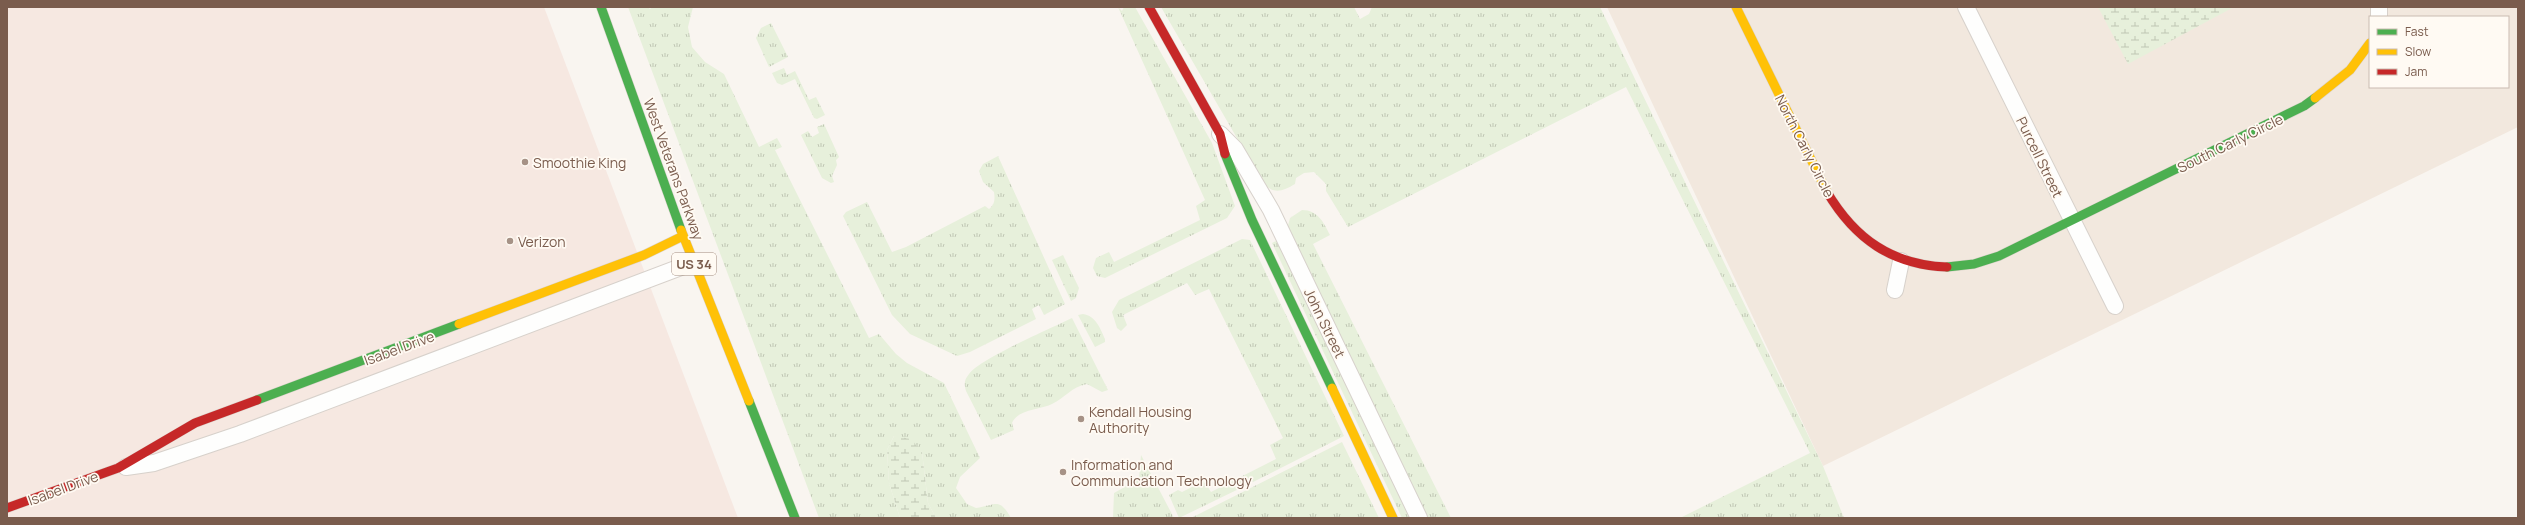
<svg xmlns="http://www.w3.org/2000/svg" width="2525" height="525" viewBox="0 0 2525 525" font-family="Manrope,sans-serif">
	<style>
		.residential { fill: #f2e8de; fill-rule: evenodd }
		.commercial { fill: #f6e8e1 }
		.grass { fill: url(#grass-tufts) }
		.wetland { fill: url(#wetland-marsh) }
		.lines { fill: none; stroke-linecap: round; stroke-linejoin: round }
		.street-casing { stroke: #d7d1cb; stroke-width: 18 }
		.fast-casing { stroke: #d9d2cb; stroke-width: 10 }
		.slow-casing { stroke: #d9d2cb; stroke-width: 10 }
		.jam-casing { stroke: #d9d2cb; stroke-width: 10 }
		.street { stroke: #fefefd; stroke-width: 16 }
		.fast { stroke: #4caf50; stroke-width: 9 }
		.slow { stroke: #ffc107; stroke-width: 9 }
		.jam { stroke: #c62828; stroke-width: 9 }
		.poi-dot { fill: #a69286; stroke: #fffaf3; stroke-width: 1.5 }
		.labels { text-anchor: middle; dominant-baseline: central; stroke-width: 3.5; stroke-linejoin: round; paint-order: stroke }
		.shield { fill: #fffaf3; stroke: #a28b7f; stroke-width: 1 }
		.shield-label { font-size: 13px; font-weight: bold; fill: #7a5c4d }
		.street-label { font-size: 14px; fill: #7a5c4d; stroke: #fffaf3 }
		.poi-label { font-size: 14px; fill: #7a5c4d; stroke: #fffaf3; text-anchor: start }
	</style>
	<defs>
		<pattern id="grass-tufts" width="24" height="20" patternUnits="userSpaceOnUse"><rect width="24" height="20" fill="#e7f0db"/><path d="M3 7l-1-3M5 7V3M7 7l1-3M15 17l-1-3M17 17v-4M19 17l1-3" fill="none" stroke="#c0c6b4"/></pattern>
		<pattern id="wetland-marsh" width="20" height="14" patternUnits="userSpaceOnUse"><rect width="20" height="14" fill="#e7f0db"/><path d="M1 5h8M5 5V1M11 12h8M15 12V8" fill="none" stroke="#c0c6b4"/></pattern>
	</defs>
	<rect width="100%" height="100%" fill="#f9f5f0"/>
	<path class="residential" d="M 1607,7 L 2518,7 L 2518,127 L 1823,466 ZM 2370,17 L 2508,17 L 2508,87 L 2370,87 Z"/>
	<polygon class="commercial" points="7,7 544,7 738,518 7,518"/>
	<g class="grass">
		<path d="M 628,7 L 648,7 L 650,9 L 653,7 L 693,7 L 688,27 L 692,47 L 705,62 L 724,74 L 759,147 L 777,138 L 782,147 L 775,150 L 869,338 L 879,334 L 896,354 L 907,363 L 944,383 L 980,458 L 960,477 L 956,488 L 967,504 L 976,508 C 996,505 999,497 1011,518 L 936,518 L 928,503 L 922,452 L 894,436 L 887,450 L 889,483 L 900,518 L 819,518 Z"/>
		<polygon points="1118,7 1122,11 1124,7 1135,7 1212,143 1235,206 1227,218 1105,278 1097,276 1093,268 1096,258 1109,252 1114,262 1200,220 1196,206 1205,200"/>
		<path d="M 1161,7 L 1354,7 L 1360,19 L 1369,14 L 1372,7 L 1600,7 L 1823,466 L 1844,518 L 1680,518 L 1810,453 L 1626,87 L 1348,227 L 1326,191 L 1326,184 L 1314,172 L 1304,173 L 1296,178 L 1295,184 C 1283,191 1274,195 1263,183 Z"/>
		<polygon points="771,23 788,57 769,67 756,38 761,28"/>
		<polygon points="784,68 787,75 795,71 809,100 816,97 825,115 817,119 814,118 795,79 782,85 777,83 772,73"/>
		<polygon points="824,124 839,157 836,160 837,165 832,176 834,182 831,183 822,178 801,135 808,131 812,137 819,133 817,127"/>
		<path d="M 998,156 L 1065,304 L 1044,315 L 1039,305 L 1032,309 L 1036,319 L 970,352 L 957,356 L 910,334 L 892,315 L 843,216 L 846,212 L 867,202 L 892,252 L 906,247 L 985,206 L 989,209 C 995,204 995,199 994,192 L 983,182 L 979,171 L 983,164 Z"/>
		<path d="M 1302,210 C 1318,210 1324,223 1330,235 L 1313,244 L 1451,518 L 1425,518 L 1287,229 L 1290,218 Z"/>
		<polygon points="1242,239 1250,240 1344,436 1253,482 1248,478 1247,485 1179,518 1169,495 1178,490 1182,492 1204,481 1211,492 1276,459 1270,445 1283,438 1209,289 1195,295 1187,283 1123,315 1127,325 1121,331 1117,328 1112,312 1119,300"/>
		<polygon points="1276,241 1278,242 1410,518 1402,518 1272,243"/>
		<polygon points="1063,255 1079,288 1076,298 1071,301 1052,260"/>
		<path d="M 1083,314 C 1096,316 1100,328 1105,339 L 1105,342 L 1095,347 L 1078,315 Z"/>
		<path d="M 1072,318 L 1108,390 L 1102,392 L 1087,384 C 1071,387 1065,398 1052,404 C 1040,410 1018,409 1012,423 L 1014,430 L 991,440 L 966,391 C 964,384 964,380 969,374 C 981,358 1050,329 1072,318 Z"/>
		<polygon points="1342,442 1379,518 1191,518"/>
		<polygon points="1141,455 1174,518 1113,518 1114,493 1139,479"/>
	</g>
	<g class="wetland">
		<polygon points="2098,7 2234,7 2128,64"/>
		<polygon points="894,436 911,439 922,452 928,503 936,518 900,518 889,483 887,450"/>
	</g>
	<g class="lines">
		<g class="street-casing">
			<g id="street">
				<polyline points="1966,7 2115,306"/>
				<polyline points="2379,17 2379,7"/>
				<polyline points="1220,134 1235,149 1271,210 1419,518"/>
				<polyline points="1895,290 1901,261"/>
				<polyline points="126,467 154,463 240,434 694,262"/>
			</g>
		</g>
		<g class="fast-casing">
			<g id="fast">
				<polyline points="601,7 681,230"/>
				<polyline points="1225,154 1252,220 1332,388"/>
				<polyline points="1947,267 1974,264 1999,256 2304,106 2315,98"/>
				<polyline points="257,400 459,324"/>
				<polyline points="749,401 795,518"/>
			</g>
		</g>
		<g class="slow-casing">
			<g id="slow">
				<polyline points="1736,7 1827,192"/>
				<polyline points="2315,98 2350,70 2370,43"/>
				<polyline points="681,230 749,401"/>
				<polyline points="459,324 644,255 683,236"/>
				<polyline points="1332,388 1393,518"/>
			</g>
		</g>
		<g class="jam-casing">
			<g id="jam">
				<polyline points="1149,7 1220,134 1225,154"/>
				<path d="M 1827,192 C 1855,239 1892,265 1947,267"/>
				<polyline points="7,508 118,468 195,423 257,400"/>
			</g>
		</g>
		<use href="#street" class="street"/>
		<use href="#fast" class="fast"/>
		<use href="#slow" class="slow"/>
		<use href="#jam" class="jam"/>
	</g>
	<g class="poi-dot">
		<circle cx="525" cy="162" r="4"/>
		<circle cx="510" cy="241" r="4"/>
		<circle cx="1081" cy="419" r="4"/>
		<circle cx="1063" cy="472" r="4"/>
	</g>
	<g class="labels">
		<rect class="shield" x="672" y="253" width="44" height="22" rx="3"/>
		<g class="shield-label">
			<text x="694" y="264">US 34</text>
		</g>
		<g class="street-label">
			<text transform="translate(2230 143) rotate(-26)">South Carly Circle</text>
			<text transform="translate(1805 146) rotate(63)">North Carly Circle</text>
			<text transform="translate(2040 157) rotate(64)">Purcell Street</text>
			<text transform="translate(674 169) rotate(70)">West Veterans Parkway</text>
			<text transform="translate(1325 323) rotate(64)">John Street</text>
			<text transform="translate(399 348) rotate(-20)">Isabel Drive</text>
			<text transform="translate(63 488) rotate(-20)">Isabel Drive</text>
		</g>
		<g class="poi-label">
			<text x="533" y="162">Smoothie King</text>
			<text x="518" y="241">Verizon</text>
			<text x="1089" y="411">Kendall Housing<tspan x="1089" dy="16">Authority</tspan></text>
			<text x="1071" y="464">Information and<tspan x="1071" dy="16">Communication Technology</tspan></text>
		</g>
	</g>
	<rect width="2525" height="525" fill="none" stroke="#7a5c4d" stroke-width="16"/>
	<rect x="2369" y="16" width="140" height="72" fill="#fffaf3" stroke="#cabbb1"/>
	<rect x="2377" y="29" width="20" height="6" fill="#4caf50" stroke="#cabbb1"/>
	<text x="2405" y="36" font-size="12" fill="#7a5c4d">Fast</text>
	<rect x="2377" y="49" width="20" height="6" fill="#ffc107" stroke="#cabbb1"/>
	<text x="2405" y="56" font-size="12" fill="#7a5c4d">Slow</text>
	<rect x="2377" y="69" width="20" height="6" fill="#c62828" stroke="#cabbb1"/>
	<text x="2405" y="76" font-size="12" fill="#7a5c4d">Jam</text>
</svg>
